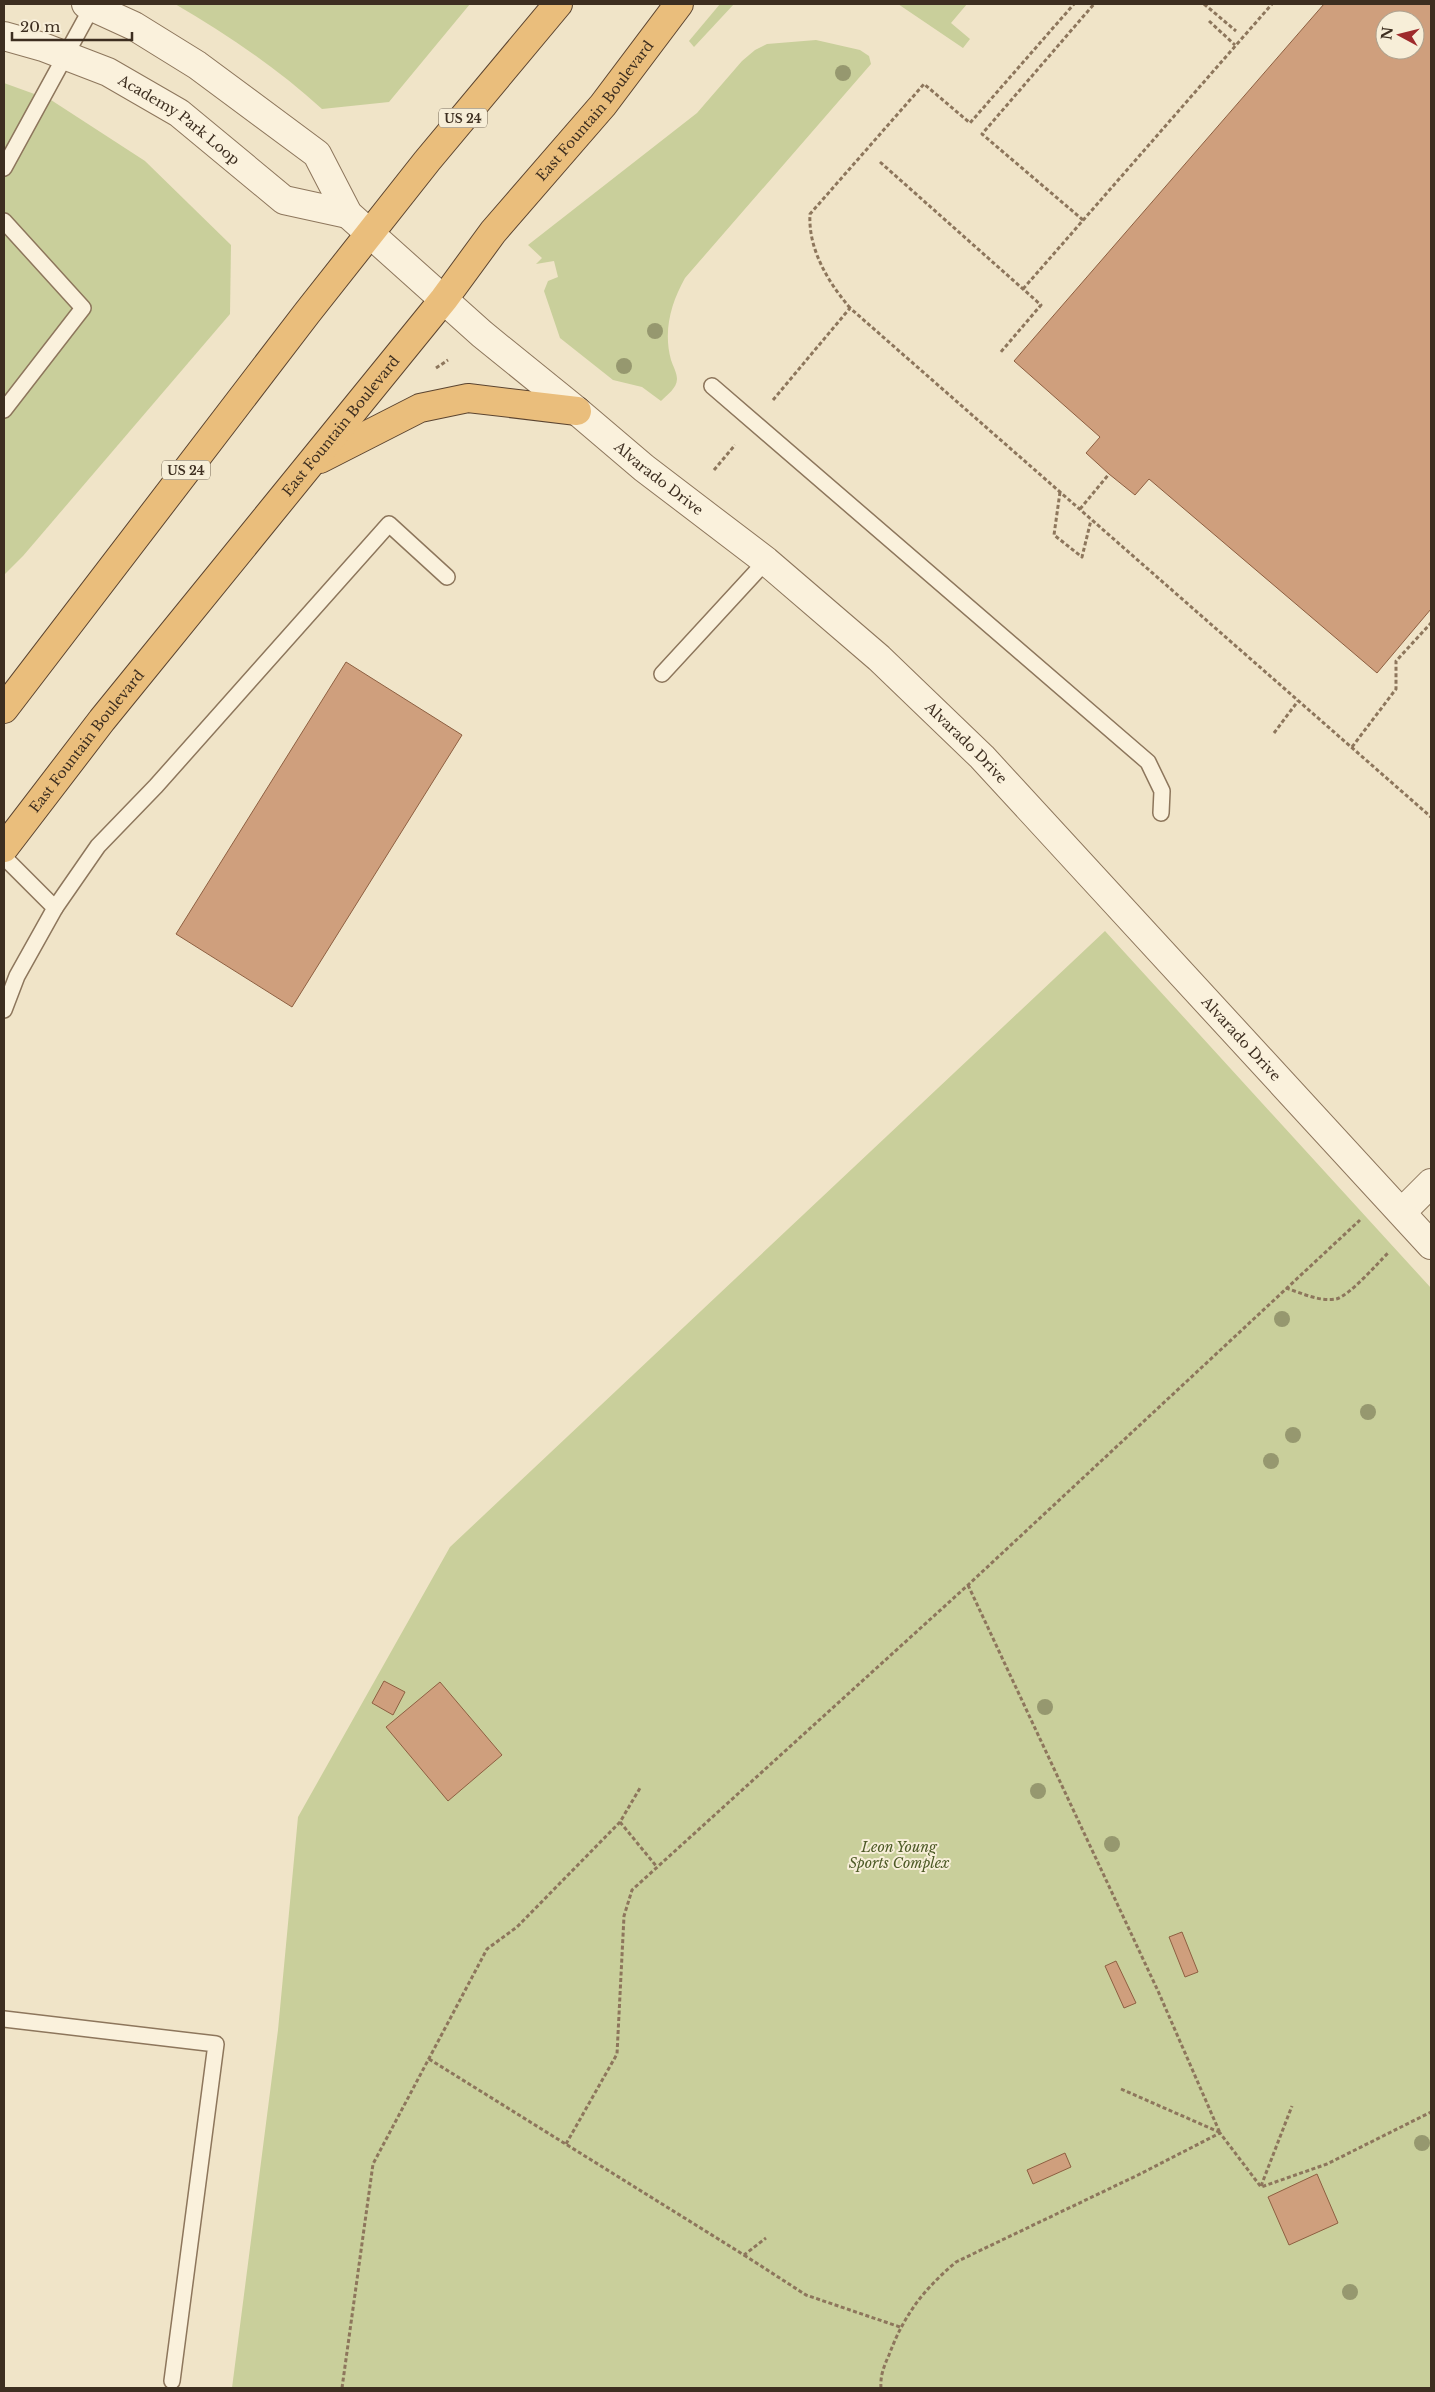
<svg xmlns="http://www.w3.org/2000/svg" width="1435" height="2392" viewBox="0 0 1435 2392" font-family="'Libre Baskerville',serif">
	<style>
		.green { fill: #c9cf9b }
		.building { fill: #cf9f7d; stroke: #8d5f41; fill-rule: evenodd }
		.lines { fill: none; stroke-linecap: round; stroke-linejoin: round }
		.service-casing { stroke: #8d765c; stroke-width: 18 }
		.minor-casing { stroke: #8d765c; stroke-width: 30 }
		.tertiary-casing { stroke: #8d765c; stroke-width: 30 }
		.trunk-casing { stroke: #5b4430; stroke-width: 30 }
		.path { stroke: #8d765c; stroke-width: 3; stroke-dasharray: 4 2.5; stroke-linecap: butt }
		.service { stroke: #faf1dc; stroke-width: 15 }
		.minor { stroke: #faf1dc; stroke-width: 28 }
		.tertiary { stroke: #faf1dc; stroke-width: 28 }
		.trunk { stroke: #eabe7c; stroke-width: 28 }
		.tree { fill: #96986f }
		.labels { text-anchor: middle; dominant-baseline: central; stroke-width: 4; stroke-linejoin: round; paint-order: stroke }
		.shield { fill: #f7eed8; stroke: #756857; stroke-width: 1 }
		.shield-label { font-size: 12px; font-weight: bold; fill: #3d2e20 }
		.street-label { font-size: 14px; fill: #3d2e20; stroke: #f7eed8 }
		.park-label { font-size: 14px; font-style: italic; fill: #4d5a26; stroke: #f7eed8 }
	</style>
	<rect width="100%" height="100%" fill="#f0e4c8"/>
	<g class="green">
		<path d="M 175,4 L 470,4 L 389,102 L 322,109 C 278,69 227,34 175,4 Z"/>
		<polygon points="720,4 734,4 694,47 689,41"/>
		<polygon points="898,4 967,4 951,23 970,39 963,48"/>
		<path d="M 816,40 L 860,50 L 869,56 L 871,64 L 685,278 C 671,303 663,331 671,360 C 673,366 677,373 677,379 C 677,388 667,395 661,401 L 642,387 L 613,380 L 560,338 L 544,291 L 548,281 L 558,277 L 554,261 L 536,264 L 542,258 L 528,245 L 697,113 L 742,61 L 755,50 L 767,44 Z"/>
		<polygon points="4,83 51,100 145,161 231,245 230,314 23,556 4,575"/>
		<polygon points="1105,931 1431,1288 1431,2388 232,2388 278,2030 298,1817 450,1547"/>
	</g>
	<g class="building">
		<path d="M 1324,4 L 1431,4 L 1431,609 L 1377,673 L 1149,479 L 1135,495 L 1109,474 L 1086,453 L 1100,437 L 1014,361 ZM 1385,20 L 1415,20 L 1415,50 L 1385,50 Z"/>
		<polygon points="346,662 462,735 292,1007 176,934"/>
		<polygon points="384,1681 405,1692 393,1715 372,1703"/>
		<polygon points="440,1682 502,1755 448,1801 386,1727"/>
		<polygon points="1182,1932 1198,1972 1185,1977 1169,1937"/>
		<polygon points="1116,1961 1136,2003 1124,2008 1105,1966"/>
		<polygon points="1065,2153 1071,2167 1033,2184 1027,2170"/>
		<polygon points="1317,2174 1338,2223 1289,2245 1268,2197"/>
	</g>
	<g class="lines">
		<g class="service-casing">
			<g id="service">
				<polyline points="4,168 92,7"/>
				<polyline points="4,221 83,308 4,410"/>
				<polyline points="712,386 1148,762 1162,791 1161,813"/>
				<polyline points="662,674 766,561"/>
				<polyline points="4,857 55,908 17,976 4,1010"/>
				<polyline points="55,908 98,846 156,786 389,524 447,577"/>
				<polyline points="4,2019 216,2044 172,2381"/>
			</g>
		</g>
		<g class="minor-casing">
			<polyline id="minor" points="1402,1212 1431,1183"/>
		</g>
		<g class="tertiary-casing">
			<g id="tertiary">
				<path id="s1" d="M 86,4 L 134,26 L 197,65 L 317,154 L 348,214 L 482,334 L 577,411 L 644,468 L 766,561 L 879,658 L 982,757 L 1431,1245"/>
				<path id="s2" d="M 4,36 L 43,47 L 108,72 L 179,113 L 284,200 L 348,214"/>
			</g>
		</g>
		<g class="trunk-casing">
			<g id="trunk">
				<polyline points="320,459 420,408 468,398 577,411"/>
				<polyline points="4,709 307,313 427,161 558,4"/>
				<path id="s3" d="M 4,848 L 102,720 L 444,299 L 493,232 L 603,105 L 679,4"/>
			</g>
		</g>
		<g class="path">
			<polyline points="1204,4 1236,31"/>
			<polyline points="1209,21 1235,45"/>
			<polyline points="880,162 1041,305 1000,353"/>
			<polyline points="1083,220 982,134 1094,4"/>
			<polyline points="1023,289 1272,4"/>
			<path d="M 850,308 C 828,282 808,249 810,214 L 924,84 L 970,123 L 1074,4"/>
			<polyline points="436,368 448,360"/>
			<polyline points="773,400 850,308 1431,817"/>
			<polyline points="714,470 735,445"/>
			<polyline points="1060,492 1054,535 1082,557 1091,520"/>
			<polyline points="1080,509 1109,474"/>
			<polyline points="1274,733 1298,701"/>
			<polyline points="1352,747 1396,689 1396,661 1431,623"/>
			<path d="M 1286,1288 C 1301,1293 1320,1302 1336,1299 C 1349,1296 1377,1264 1388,1253"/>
			<polyline points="968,1585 1158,1991 1220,2133"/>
			<polyline points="620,1822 657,1867"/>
			<polyline points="429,2059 744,2255 766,2238"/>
			<polyline points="1121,2089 1219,2132"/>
			<polyline points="566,2144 617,2054 624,1916 632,1890 968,1585 1360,1220"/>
			<polyline points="1261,2186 1292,2106"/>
			<polyline points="744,2255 806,2295 900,2327"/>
			<polyline points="342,2388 373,2164 487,1949 517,1927 620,1822 640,1788"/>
			<path d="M 881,2388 C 880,2376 884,2366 889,2355 C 904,2315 923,2290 956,2262 L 1138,2175 L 1220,2133 L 1261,2187 L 1327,2164 L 1431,2112"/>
		</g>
		<use href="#service" class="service"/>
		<use href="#minor" class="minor"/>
		<use href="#tertiary" class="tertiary"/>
		<use href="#trunk" class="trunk"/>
	</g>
	<g class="tree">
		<circle cx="843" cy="73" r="8"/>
		<circle cx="655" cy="331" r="8"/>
		<circle cx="624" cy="366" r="8"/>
		<circle cx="1282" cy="1319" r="8"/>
		<circle cx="1368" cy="1412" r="8"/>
		<circle cx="1293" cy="1435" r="8"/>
		<circle cx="1271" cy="1461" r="8"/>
		<circle cx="1045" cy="1707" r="8"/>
		<circle cx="1038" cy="1791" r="8"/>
		<circle cx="1112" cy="1844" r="8"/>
		<circle cx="1422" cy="2143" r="8"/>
		<circle cx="1350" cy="2292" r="8"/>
	</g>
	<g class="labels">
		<g class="shield">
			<rect x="439" y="108.5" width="48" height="19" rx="4"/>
			<rect x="162" y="460.5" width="48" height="19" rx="4"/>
		</g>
		<g class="shield-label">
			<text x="463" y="118">US 24</text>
			<text x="186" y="470">US 24</text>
		</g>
		<g class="street-label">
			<text stroke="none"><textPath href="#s3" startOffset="945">East Fountain Boulevard</textPath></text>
			<text stroke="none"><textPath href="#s2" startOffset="196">Academy Park Loop</textPath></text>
			<text stroke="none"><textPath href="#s3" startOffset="540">East Fountain Boulevard</textPath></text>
			<text stroke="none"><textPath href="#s1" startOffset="752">Alvarado Drive</textPath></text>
			<text stroke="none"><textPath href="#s3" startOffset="135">East Fountain Boulevard</textPath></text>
			<text stroke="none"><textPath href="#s1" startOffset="1158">Alvarado Drive</textPath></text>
			<text stroke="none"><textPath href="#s1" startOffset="1562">Alvarado Drive</textPath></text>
		</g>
		<g class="park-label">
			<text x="899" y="1847">Leon Young<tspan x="899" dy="16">Sports Complex</tspan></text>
		</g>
	</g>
	<rect width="1435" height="2392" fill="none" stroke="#3d2e20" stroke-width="10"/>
	<g transform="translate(1400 35) rotate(277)"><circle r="24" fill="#f7eed8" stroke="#ada18e"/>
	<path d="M0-4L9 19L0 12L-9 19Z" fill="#9e2a2b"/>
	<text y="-8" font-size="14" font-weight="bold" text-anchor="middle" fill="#3d2e20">N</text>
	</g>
	<path d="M12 32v8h120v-8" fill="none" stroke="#3d2e20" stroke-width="2.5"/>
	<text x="20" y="32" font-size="15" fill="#3d2e20" stroke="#f7eed8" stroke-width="4" paint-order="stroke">20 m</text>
</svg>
